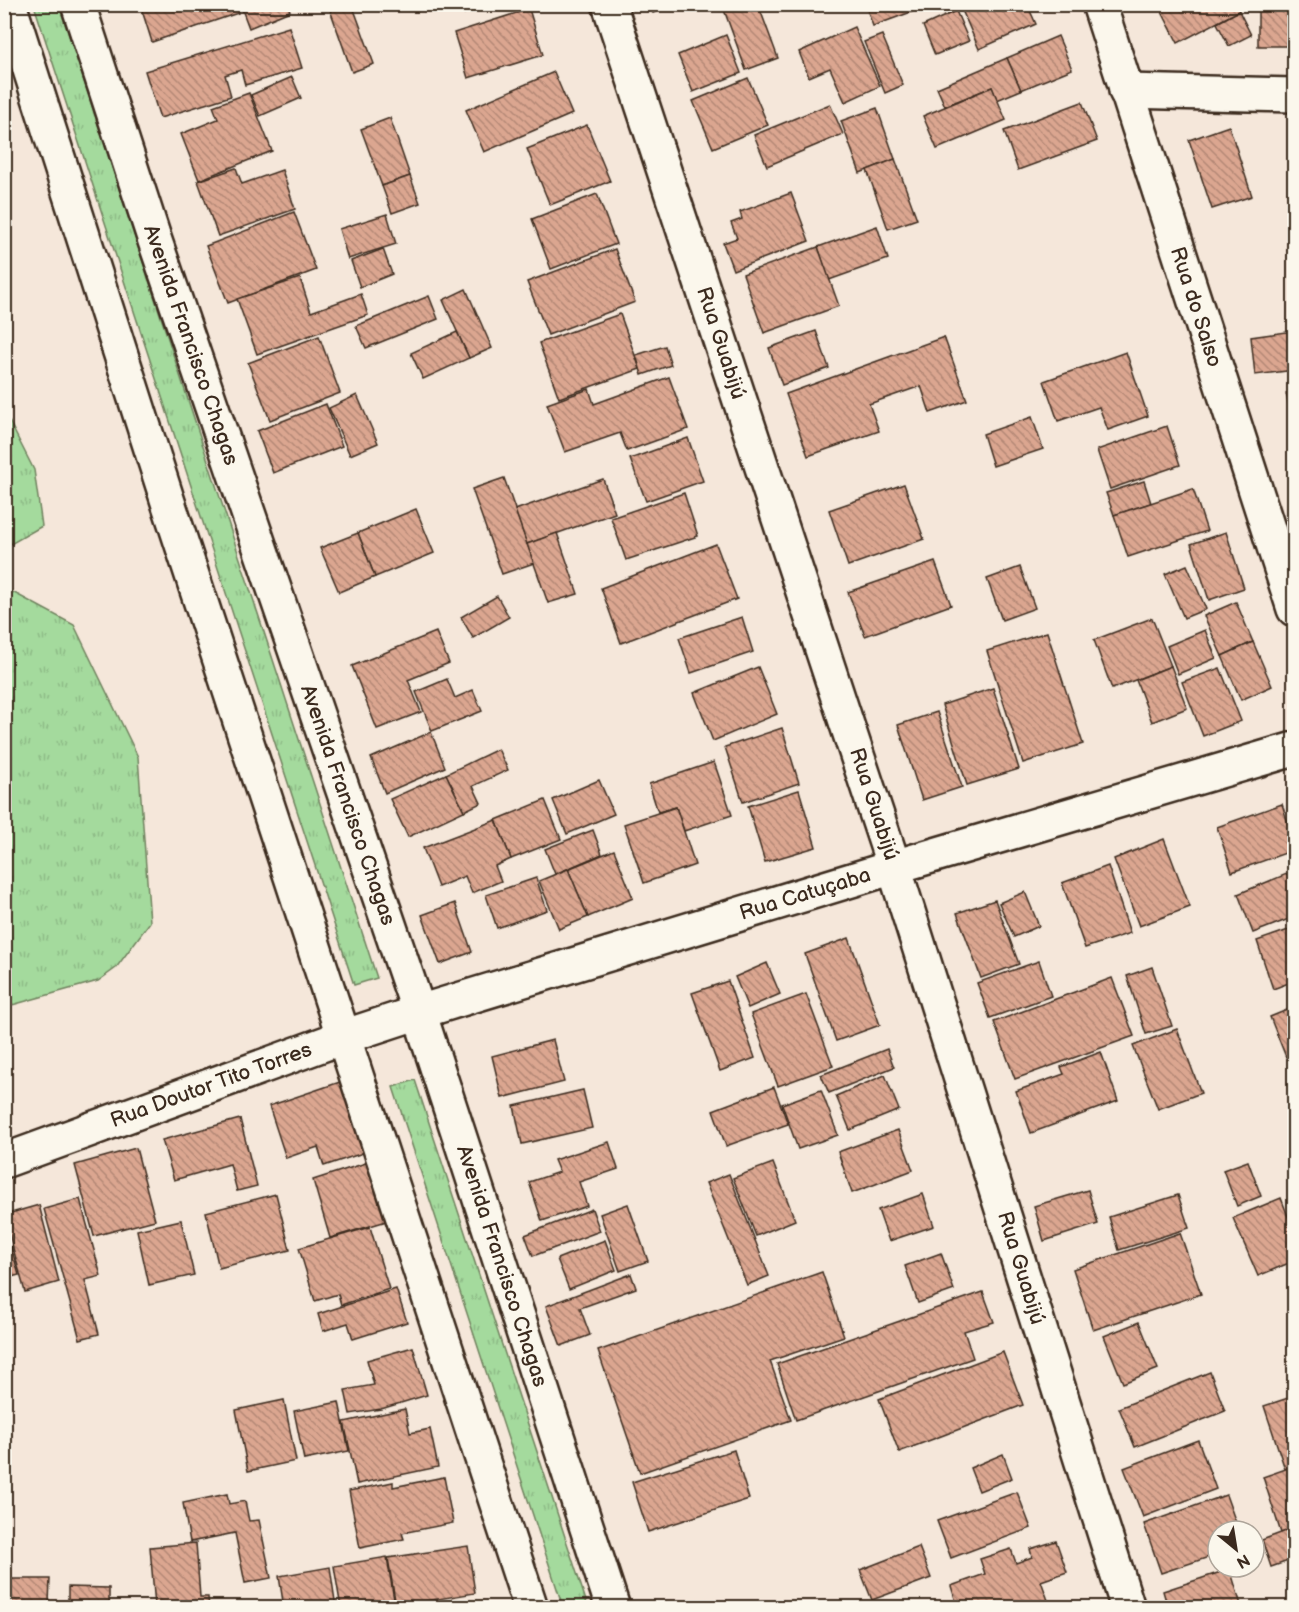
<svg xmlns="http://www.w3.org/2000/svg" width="1299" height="1612" viewBox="0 0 1299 1612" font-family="'Balsamiq Sans',sans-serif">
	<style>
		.grass { fill: url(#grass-tufts); stroke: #70825e; stroke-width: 1.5 }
		.building { fill: url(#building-back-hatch); stroke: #3b2a1e; stroke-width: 1.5 }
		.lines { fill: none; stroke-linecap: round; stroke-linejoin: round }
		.minor-casing { stroke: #3b2a1e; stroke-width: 38 }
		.minor { stroke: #fbf7ec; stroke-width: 33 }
		.labels { text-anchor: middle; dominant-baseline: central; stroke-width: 4.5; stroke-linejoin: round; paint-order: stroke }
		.street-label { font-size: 21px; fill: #3b2a1e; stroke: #fbf7ec }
	</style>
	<defs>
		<pattern id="grass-tufts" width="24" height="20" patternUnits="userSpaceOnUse" patternTransform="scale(1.5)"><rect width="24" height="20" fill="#a4da9d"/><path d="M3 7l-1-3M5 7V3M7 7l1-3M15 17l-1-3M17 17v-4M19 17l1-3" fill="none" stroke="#8ebb87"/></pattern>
		<pattern id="building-back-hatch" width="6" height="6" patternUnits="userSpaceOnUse" patternTransform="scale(1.5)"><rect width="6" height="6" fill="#dba690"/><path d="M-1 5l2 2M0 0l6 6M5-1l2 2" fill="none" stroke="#b38775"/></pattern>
	</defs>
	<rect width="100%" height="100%" fill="#f5e7da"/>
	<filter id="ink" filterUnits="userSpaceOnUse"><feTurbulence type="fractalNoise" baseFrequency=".0167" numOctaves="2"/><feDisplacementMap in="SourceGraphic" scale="12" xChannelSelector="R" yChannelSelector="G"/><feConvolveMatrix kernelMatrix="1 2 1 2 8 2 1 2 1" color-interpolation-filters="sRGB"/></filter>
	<g filter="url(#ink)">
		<g class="grass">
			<polygon points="34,5 59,5 377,978 354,985"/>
			<polygon points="4,411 34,470 42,526 9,545 4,543"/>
			<polygon points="5,588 74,625 138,757 150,922 116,968 98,981 5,1007"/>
			<polygon points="415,1080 588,1607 563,1607 393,1087"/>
		</g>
		<g class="building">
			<polygon points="140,4 235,4 238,13 152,42"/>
			<polygon points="240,4 288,4 290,11 249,28"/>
			<polygon points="328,4 352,4 374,64 352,72"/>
			<polygon points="460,4 492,4 463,14"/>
			<polygon points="650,4 676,4 653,13"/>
			<polygon points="729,4 758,4 778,58 746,70 723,7"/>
			<polygon points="865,4 912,4 914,11 873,26"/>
			<polygon points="975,4 1027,4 1036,24 979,49 962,10"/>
			<polygon points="1162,4 1236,4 1239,11 1178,43 1159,6"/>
			<rect x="1258" y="4" width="34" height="42"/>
			<polygon points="529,9 543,55 468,78 454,33"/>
			<polygon points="956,11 969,41 935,55 923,26"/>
			<polygon points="1239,11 1251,35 1229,46 1217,23"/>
			<polygon points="289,27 302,68 245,85 241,70 225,75 231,96 160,118 145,71"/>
			<polygon points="854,27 880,86 845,102 830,68 809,77 799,52"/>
			<polygon points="726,35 741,73 693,92 678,55"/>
			<polygon points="882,35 903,85 885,93 864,42"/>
			<polygon points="1058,36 1072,69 1021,90 1007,58"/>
			<polygon points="1007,58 1021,90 997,100 992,87 945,106 937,88"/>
			<polygon points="554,72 572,114 484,152 466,110"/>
			<polygon points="292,77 301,98 260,116 251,95"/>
			<polygon points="748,78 768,125 713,148 693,101"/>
			<polygon points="992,87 1006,120 937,149 923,116"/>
			<polygon points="249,93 272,151 199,180 181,134 218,119 213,106"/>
			<polygon points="1082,102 1097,141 1018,170 1004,131"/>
			<polygon points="830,104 843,134 767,166 754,135"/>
			<polygon points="877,108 895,159 860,173 841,121"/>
			<polygon points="390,118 410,176 382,186 361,129"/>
			<polygon points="587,125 610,181 550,205 527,149"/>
			<polygon points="1229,126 1252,196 1212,209 1189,140"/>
			<polygon points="895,159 917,219 888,229 867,170"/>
			<polygon points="236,168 242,184 282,170 295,209 218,236 198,181"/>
			<polygon points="410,176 420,203 392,213 382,186"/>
			<polygon points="791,193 809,241 733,270 723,243 737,238 731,223 742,219 740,212"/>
			<polygon points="597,194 616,244 551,269 532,219"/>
			<polygon points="294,212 316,270 228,303 206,246"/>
			<polygon points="387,214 396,244 348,259 339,229"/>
			<polygon points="877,226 888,259 829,280 818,247"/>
			<polygon points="818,247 839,306 764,333 743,274"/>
			<polygon points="383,249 392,274 360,287 351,261"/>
			<polygon points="615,249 635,302 548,335 527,282"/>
			<polygon points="300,278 311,312 361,294 368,315 257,354 237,299"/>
			<polygon points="466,289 492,348 469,358 443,300"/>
			<polygon points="429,296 438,319 366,348 356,326"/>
			<polygon points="620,314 640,369 559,398 539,343"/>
			<polygon points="816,331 829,368 782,385 769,348"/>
			<polygon points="1294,331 1294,370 1255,375 1251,337"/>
			<polygon points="457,332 469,358 423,379 411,353"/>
			<polygon points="319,336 340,393 270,420 248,363"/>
			<polygon points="944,337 967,400 930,413 921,386 869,404 879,431 808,456 786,394"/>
			<polygon points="665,346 671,365 642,375 636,355"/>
			<polygon points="1126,352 1148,416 1108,430 1099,407 1058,421 1044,381"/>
			<polygon points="669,377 688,429 627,451 620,433 565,452 547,404 589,389 594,404"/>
			<polygon points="1294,391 1294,428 1286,393"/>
			<polygon points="357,395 378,443 350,455 329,408"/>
			<polygon points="326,404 342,446 273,473 257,431"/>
			<polygon points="1032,417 1043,449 993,466 983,434"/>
			<polygon points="1167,426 1180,465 1110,489 1097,450"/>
			<polygon points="688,438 703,481 646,501 630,459"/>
			<polygon points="504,478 534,563 502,574 472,489"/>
			<polygon points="603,479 615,513 527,544 515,510"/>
			<polygon points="1144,481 1151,503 1114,515 1106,493"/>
			<polygon points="904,484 924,539 848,566 829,510"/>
			<polygon points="1193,489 1207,531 1128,557 1114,515"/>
			<polygon points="684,493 698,536 626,560 611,518"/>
			<polygon points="416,509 434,553 375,577 358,533"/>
			<polygon points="1226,532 1244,588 1209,600 1191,544"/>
			<polygon points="358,533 375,577 339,592 320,548"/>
			<polygon points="557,533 578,594 548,603 527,544"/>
			<polygon points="716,544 737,599 621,643 601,588"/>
			<polygon points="935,562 951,605 865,636 848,592"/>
			<polygon points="1187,565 1206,609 1184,618 1165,574"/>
			<polygon points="1020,567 1035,608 1002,620 987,579"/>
			<polygon points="497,596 509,617 473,638 461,617"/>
			<polygon points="1236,602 1253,642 1222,656 1204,616"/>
			<polygon points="742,617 753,652 691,673 679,638"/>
			<polygon points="1152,618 1171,666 1112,689 1094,640"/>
			<polygon points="1205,630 1216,658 1178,674 1167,646"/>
			<polygon points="436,632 449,663 408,680 421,712 377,729 352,666"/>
			<polygon points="1047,632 1083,744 1023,763 987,651"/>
			<polygon points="1253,642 1272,686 1241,700 1222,656"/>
			<polygon points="1171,666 1187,708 1152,722 1136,680"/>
			<polygon points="758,667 777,714 713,741 694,693"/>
			<polygon points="1220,668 1241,721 1203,736 1182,682"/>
			<polygon points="447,679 455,698 473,690 482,711 432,731 416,692"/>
			<polygon points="993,688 1019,769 967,785 942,705"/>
			<polygon points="937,712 962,787 922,800 898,725"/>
			<polygon points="782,728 799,783 743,802 725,747"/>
			<polygon points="431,732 445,767 385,793 371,758"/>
			<polygon points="498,749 508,770 473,786 481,803 464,811 446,774"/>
			<polygon points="714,762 732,815 684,831 676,807 658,812 649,784"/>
			<polygon points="446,774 464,811 408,837 390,799"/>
			<polygon points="599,780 614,814 567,834 553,800"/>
			<polygon points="799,790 816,847 765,862 748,806"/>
			<polygon points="545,800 561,839 511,859 496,820"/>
			<polygon points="1282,804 1294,842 1294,850 1232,872 1217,827"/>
			<polygon points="676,807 695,865 644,883 624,824"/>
			<polygon points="496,820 511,859 495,866 501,881 472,893 465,876 438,887 423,848"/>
			<polygon points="593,830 602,854 555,874 545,849"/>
			<polygon points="1164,839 1190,907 1139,926 1114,859"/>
			<polygon points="614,850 633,898 588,917 568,869"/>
			<polygon points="1108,866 1130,933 1085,948 1062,883"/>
			<polygon points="568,869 588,917 559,929 539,881"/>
			<polygon points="1294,871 1294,917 1253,933 1238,894"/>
			<polygon points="536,878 547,910 497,928 486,895"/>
			<polygon points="1025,892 1039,926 1014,937 999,903"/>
			<polygon points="995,900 1019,964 981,978 957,913"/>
			<polygon points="455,903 472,952 440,964 422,915"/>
			<polygon points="1294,928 1294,981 1273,989 1257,941"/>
			<polygon points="849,938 880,1025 836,1041 805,954"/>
			<polygon points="1039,961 1051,996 990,1018 977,983"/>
			<polygon points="767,963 780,994 748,1008 735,977"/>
			<polygon points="1152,967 1172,1026 1146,1034 1127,976"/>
			<polygon points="1112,978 1134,1036 1015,1079 994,1022"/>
			<polygon points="728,981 755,1058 720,1071 692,993"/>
			<polygon points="806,994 833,1066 778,1086 751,1014"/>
			<polygon points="1294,1007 1294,1054 1286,1057 1270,1017"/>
			<polygon points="1177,1029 1201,1093 1158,1109 1133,1046"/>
			<polygon points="553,1040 564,1082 502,1098 492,1056"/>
			<polygon points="887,1049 894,1067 829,1093 821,1075"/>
			<polygon points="1101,1052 1118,1101 1031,1133 1016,1091 1064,1074 1061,1067"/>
			<polygon points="885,1075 899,1110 850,1130 836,1096"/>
			<polygon points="343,1081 366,1152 324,1166 318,1147 286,1158 269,1106"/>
			<polygon points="774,1087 788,1124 726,1146 713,1110"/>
			<polygon points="583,1090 592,1128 522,1144 514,1106"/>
			<polygon points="821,1090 838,1135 798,1149 782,1104"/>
			<polygon points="240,1119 257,1186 237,1191 230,1164 174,1180 162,1140"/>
			<polygon points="898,1130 913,1170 852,1193 838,1152"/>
			<polygon points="609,1142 618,1169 579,1182 587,1206 542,1221 529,1182 559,1172 554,1160"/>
			<polygon points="136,1148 155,1220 94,1236 75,1165"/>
			<polygon points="372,1161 390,1220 330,1238 313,1180"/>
			<polygon points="1248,1161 1261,1196 1237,1206 1223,1170"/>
			<polygon points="773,1163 795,1220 756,1236 733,1178"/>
			<polygon points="729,1174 769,1276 747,1285 706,1183"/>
			<polygon points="1088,1190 1098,1224 1044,1241 1034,1206"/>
			<polygon points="276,1194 290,1250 219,1268 206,1212"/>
			<polygon points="923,1194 934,1226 889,1241 878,1210"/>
			<polygon points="1178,1195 1189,1228 1119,1250 1109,1217"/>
			<polygon points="1281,1198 1294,1232 1294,1261 1258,1276 1233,1218"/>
			<polygon points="80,1199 101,1276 85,1280 99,1334 80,1339 44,1209"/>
			<polygon points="628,1204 648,1261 620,1271 600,1214"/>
			<polygon points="39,1205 59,1282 25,1292 4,1215"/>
			<polygon points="592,1209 600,1231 533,1256 525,1235"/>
			<polygon points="181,1220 194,1275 149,1285 137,1230"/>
			<polygon points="370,1227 389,1289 341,1305 338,1294 315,1301 299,1248"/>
			<polygon points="1180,1233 1201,1294 1093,1330 1073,1269"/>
			<polygon points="605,1240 616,1270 569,1289 557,1259"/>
			<polygon points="11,1247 19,1275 4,1279 4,1249"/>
			<polygon points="941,1253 954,1290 918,1303 905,1266"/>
			<polygon points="822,1272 844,1336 770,1361 791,1420 640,1473 598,1351"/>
			<polygon points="631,1274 636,1288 580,1308 590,1335 561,1346 546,1306"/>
			<polygon points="396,1289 407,1322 353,1339 348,1323 323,1331 318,1314"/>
			<polygon points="983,1292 994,1322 964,1331 973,1358 796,1420 777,1364"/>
			<polygon points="1139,1322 1158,1369 1123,1383 1104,1336"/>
			<polygon points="413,1347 427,1395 381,1409 350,1414 345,1390 374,1385 367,1360"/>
			<polygon points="1003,1352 1023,1405 899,1452 879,1399"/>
			<polygon points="1210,1372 1225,1411 1135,1447 1119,1408"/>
			<polygon points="1294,1396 1294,1466 1285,1469 1264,1406"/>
			<polygon points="284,1400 296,1461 248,1471 236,1410"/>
			<polygon points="339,1402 349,1451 304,1460 294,1411"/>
			<polygon points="405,1409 410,1433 430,1429 438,1467 357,1484 344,1422"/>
			<polygon points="1198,1440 1216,1489 1143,1517 1124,1468"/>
			<polygon points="734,1450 749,1499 648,1532 632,1482"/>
			<polygon points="1003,1454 1012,1478 979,1491 970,1468"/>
			<polygon points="1294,1466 1294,1528 1281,1533 1263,1477"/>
			<polygon points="444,1477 453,1523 402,1533 404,1539 360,1548 349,1491 393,1482 393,1487"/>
			<polygon points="1017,1492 1031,1528 951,1558 937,1521"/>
			<polygon points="227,1494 229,1504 245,1501 249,1521 259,1520 271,1578 245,1583 235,1533 190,1542 183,1503"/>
			<polygon points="1226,1495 1239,1531 1218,1531 1218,1554 1161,1573 1144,1524"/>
			<polygon points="1294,1528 1294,1559 1271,1567 1262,1540"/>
			<polygon points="1056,1541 1067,1572 1041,1581 1049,1603 1036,1608 958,1608 951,1586 985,1574 980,1559 1011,1549 1016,1563 1032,1557 1030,1549"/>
			<polygon points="196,1543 200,1597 208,1597 209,1608 155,1606 150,1547"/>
			<polygon points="468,1546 475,1593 396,1606 388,1558"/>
			<polygon points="919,1547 931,1578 872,1600 860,1570"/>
			<polygon points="387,1557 395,1606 341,1608 334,1566"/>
			<polygon points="330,1567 336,1608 284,1608 279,1576"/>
			<polygon points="1230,1569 1242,1608 1168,1608 1163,1591"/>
			<polygon points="9,1579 50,1579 49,1603 61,1603 61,1608 9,1608"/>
			<polygon points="68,1587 109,1588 109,1608 68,1608"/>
		</g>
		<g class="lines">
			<g class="minor-casing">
				<g id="minor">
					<polyline points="9,4 168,502 531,1608"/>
					<polyline points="78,4 155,241 419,1012 613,1608"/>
					<polyline points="609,4 894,867 1128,1608"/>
					<polyline points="1099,4 1294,609"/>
					<polyline points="1126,91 1294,95"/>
					<polyline points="4,1161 343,1037 419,1012 894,867 1294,749"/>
				</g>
			</g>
			<use href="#minor" class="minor"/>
		</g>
	</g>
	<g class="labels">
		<g class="street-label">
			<text transform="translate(1196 307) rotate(72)">Rua do Salso</text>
			<text transform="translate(721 343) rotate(72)">Rua Guabijú</text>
			<text transform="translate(191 345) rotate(71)">Avenida Francisco Chagas</text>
			<text transform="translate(874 804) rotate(72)">Rua Guabijú</text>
			<text transform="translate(348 805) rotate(71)">Avenida Francisco Chagas</text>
			<text transform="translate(805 894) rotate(-17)">Rua Catuçaba</text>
			<text transform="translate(211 1085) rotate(-20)">Rua Doutor Tito Torres</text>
			<text transform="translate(502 1266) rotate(72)">Avenida Francisco Chagas</text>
			<text transform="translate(1021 1268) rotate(73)">Rua Guabijú</text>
		</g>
	</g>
	<rect width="1299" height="1612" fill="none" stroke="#fbf7ec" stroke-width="24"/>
	<rect x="12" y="12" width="1275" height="1588" fill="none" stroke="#3b2a1e" stroke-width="2" filter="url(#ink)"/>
	<g transform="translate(1236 1549) rotate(150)"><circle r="28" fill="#fbf7ec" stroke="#aea59a" stroke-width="1.5"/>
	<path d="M0-4.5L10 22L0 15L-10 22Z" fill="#3b2a1e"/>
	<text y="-9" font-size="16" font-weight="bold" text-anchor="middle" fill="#3b2a1e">N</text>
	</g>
</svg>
